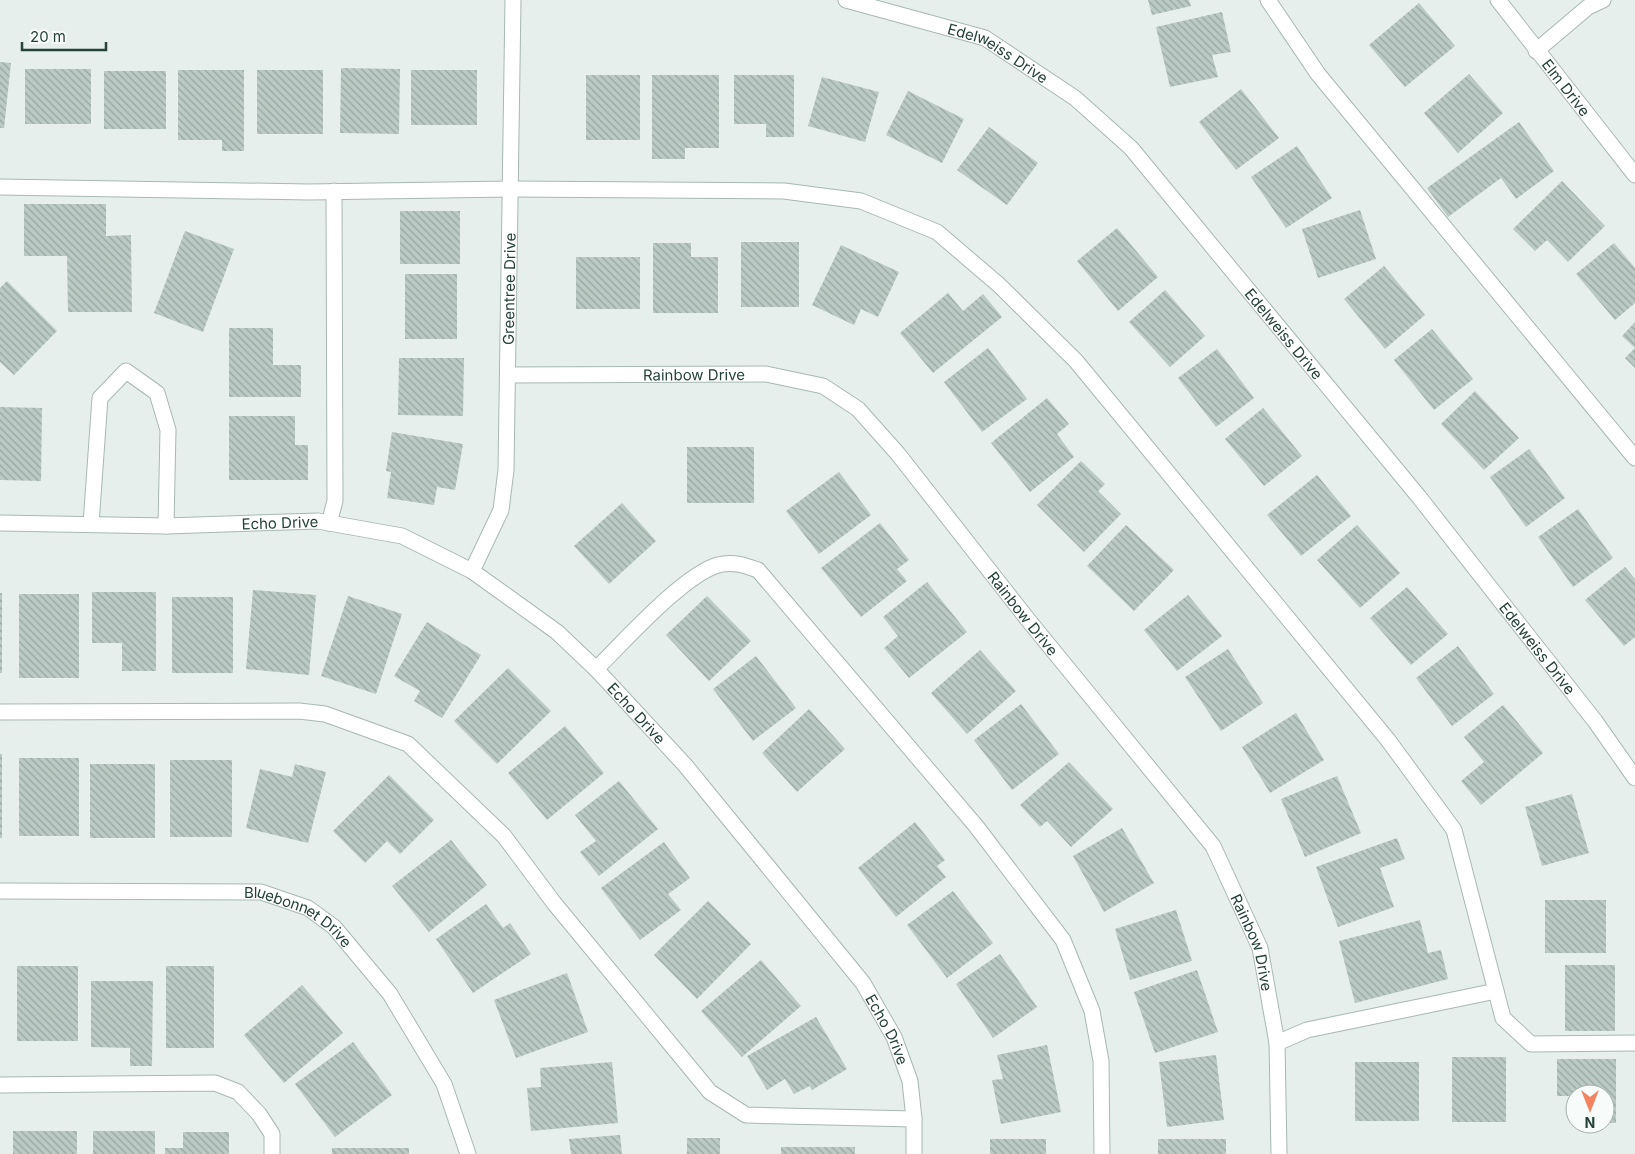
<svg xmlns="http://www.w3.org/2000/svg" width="1635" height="1154" viewBox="0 0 1635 1154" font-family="Inter,sans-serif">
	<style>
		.building { fill: url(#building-back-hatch) }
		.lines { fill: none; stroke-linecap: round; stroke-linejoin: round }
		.service-casing { stroke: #a8b8b2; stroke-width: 17 }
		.minor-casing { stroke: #a8b8b2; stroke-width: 17 }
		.service { stroke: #fff; stroke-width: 15 }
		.minor { stroke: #fff; stroke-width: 15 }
		.labels { text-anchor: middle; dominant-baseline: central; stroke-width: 4.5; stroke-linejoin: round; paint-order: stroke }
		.street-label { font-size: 15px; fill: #24423a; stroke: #f7fbf9 }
	</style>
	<defs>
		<pattern id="building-back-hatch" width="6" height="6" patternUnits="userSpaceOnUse" patternTransform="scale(1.25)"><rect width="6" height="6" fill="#bbcac4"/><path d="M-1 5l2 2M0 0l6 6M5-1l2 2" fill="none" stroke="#98a6a0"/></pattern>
	</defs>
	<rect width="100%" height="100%" fill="#e6efeb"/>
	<g class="building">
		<polygon points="1148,0 1189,0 1191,6 1152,15"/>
		<polygon points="1419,3 1455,46 1405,87 1369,45"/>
		<polygon points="1222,12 1231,52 1212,55 1218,77 1170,87 1156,27"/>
		<polygon points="0,62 11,63 4,128 0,128"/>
		<polygon points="341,68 400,69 399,134 340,133"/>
		<rect x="25" y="69" width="66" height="55"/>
		<polygon points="178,70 244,70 244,151 222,151 222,140 178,140"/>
		<rect x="257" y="70" width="66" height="64"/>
		<rect x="411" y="70" width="66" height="55"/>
		<rect x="104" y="71" width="62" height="58"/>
		<polygon points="1469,74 1503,113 1458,153 1424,113"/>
		<rect x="586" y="75" width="54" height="65"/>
		<polygon points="652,75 719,75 719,148 685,148 685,159 652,159"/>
		<polygon points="734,75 794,75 794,137 766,137 766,124 734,124"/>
		<polygon points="822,77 879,92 865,142 808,126"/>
		<polygon points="1241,89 1279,138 1236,170 1199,122"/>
		<polygon points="908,91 964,119 942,163 886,135"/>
		<polygon points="1519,122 1554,171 1516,199 1501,178 1448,217 1427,188"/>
		<polygon points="989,127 1038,163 1007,205 957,170"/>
		<polygon points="1297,146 1332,198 1286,228 1251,177"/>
		<polygon points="1562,181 1605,226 1568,262 1547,240 1535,251 1513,229"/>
		<polygon points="24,204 106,204 106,236 131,235 132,312 68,312 67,256 24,256"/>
		<polygon points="1360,210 1376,259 1318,278 1302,229"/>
		<rect x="400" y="211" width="60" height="53"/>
		<polygon points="1117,228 1158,277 1118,311 1077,261"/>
		<polygon points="185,231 234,249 203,332 154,313"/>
		<rect x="741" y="242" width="58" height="65"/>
		<polygon points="653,243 691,243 691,257 718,257 718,313 653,313"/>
		<polygon points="1614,243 1635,268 1635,303 1615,320 1576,274"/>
		<polygon points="841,245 899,272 878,317 861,309 854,325 812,305"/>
		<rect x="576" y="257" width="64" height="52"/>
		<polygon points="1384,266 1425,315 1385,349 1344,299"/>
		<rect x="405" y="274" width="52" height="65"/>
		<polygon points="7,281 57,331 14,375 0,362 0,288"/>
		<polygon points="1165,290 1205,336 1170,367 1129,322"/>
		<polygon points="948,293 963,311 983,294 1002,317 933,373 900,333"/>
		<polygon points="1635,322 1635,368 1625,358 1635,348 1622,336"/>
		<polygon points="229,328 273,328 273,365 301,365 301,397 229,397"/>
		<polygon points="1432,329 1473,379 1434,410 1394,360"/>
		<polygon points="988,348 1027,399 982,432 944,382"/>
		<polygon points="1217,349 1254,398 1216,427 1178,378"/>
		<polygon points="399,358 464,358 463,416 398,415"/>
		<polygon points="1475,391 1519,438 1484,470 1441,424"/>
		<polygon points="1047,398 1069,424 1057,434 1074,457 1030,492 991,443"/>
		<polygon points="0,407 42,408 41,481 0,480"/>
		<polygon points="1263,408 1302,456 1264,486 1225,439"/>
		<polygon points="229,416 295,416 295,445 308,445 308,480 229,480"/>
		<polygon points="392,432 463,444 455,490 437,487 434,505 387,498 391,472 386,471"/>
		<rect x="687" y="447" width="67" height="56"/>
		<polygon points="1529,449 1565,498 1526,527 1490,477"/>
		<polygon points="1081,461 1105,484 1098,491 1121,514 1084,552 1037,505"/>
		<polygon points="839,472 871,515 819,554 786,511"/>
		<polygon points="1317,475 1351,516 1301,556 1267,515"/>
		<polygon points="622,503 656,541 609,584 574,546"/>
		<polygon points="1578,509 1613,558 1573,587 1538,537"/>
		<polygon points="880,523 909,560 897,569 907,581 861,617 821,568"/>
		<polygon points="1126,525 1174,570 1134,611 1087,566"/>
		<polygon points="1357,525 1400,573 1360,608 1317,560"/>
		<polygon points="1625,567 1635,579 1635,637 1624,646 1585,600"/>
		<polygon points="927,582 967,632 909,678 884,648 898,636 883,617"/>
		<polygon points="1407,587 1448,634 1411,665 1370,618"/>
		<polygon points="253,590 316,595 309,675 246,669"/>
		<polygon points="92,592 156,592 156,671 122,671 122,643 92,643"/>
		<rect x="0" y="593" width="2" height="80"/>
		<rect x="19" y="594" width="60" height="84"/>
		<polygon points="1188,595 1222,636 1177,671 1144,630"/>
		<polygon points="348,596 402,614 376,694 321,676"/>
		<polygon points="707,596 751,641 709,681 666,635"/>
		<rect x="172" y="597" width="61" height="76"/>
		<polygon points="427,622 481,655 442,718 414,701 420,691 394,676"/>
		<polygon points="1458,646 1494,694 1452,726 1416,678"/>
		<polygon points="1228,649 1263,703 1221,731 1185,677"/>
		<polygon points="980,650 1016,691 967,734 931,693"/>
		<polygon points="756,656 796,708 753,741 713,689"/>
		<polygon points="508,668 551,711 497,764 454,721"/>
		<polygon points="1021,704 1059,754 1012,790 974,740"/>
		<polygon points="1503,705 1543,753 1481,805 1461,781 1484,762 1464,737"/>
		<polygon points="809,709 845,749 797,792 762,753"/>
		<polygon points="1296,713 1324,760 1270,793 1242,747"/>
		<polygon points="565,726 604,773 547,820 508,773"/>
		<rect x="0" y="754" width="2" height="84"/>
		<rect x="19" y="758" width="60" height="78"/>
		<rect x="170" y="760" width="62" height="77"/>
		<polygon points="1069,762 1113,809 1071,847 1047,821 1040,827 1020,805"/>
		<rect x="90" y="764" width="65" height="74"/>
		<polygon points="295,764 326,772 308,843 246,828 260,769 292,777"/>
		<polygon points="389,775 434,820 400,854 387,841 365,863 333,831"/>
		<polygon points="1337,776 1361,833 1305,857 1281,799"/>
		<polygon points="619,781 658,829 599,876 580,852 596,841 575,815"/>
		<polygon points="1572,794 1589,853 1542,866 1525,807"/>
		<polygon points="915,822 945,860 937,866 946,877 896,917 858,868"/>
		<polygon points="1122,828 1154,883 1104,912 1073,856"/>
		<polygon points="1397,838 1405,859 1380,868 1394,907 1338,927 1316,867"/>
		<polygon points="451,840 487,885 429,932 392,886"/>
		<polygon points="664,842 690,878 668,894 681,910 640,940 601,888"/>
		<polygon points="953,891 993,943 947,978 907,925"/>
		<rect x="1545" y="900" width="61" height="53"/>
		<polygon points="708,901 751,944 697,999 654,955"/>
		<polygon points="486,904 503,928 510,923 531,954 473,993 436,939"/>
		<polygon points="1176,910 1192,961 1130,980 1115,929"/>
		<polygon points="1420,920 1428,953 1441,950 1448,979 1355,1003 1339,941"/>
		<polygon points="1000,954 1037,1007 993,1038 956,984"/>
		<polygon points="761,960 801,1006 742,1057 701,1011"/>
		<rect x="1565" y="965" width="50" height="66"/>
		<rect x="17" y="966" width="61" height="75"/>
		<rect x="166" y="966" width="48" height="82"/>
		<polygon points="1197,970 1218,1032 1155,1053 1134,992"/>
		<polygon points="567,973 588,1032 516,1058 494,1000"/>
		<polygon points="91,981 153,981 152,1066 130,1066 130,1048 91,1047"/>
		<polygon points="302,985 343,1033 284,1083 244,1035"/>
		<polygon points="816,1017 847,1069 812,1090 810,1086 794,1094 785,1079 767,1090 747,1056"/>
		<polygon points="353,1042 392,1095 335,1137 295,1084"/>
		<polygon points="1047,1045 1061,1112 1001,1124 992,1080 1003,1079 997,1055"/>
		<polygon points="1216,1055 1224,1120 1167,1127 1159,1062"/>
		<rect x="1452" y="1057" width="54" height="65"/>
		<polygon points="1557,1059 1616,1059 1616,1123 1605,1123 1605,1094 1575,1094 1575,1123 1570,1123 1570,1096 1557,1096"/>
		<polygon points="612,1062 618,1123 531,1131 527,1088 541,1087 540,1068"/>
		<rect x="1355" y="1062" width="64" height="59"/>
		<rect x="13" y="1131" width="64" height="23"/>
		<rect x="93" y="1131" width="62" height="23"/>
		<polygon points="183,1132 229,1132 229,1154 165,1154 165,1148 183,1148"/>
		<polygon points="620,1135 622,1154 571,1154 569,1139"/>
		<rect x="687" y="1138" width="33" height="16"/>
		<rect x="990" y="1139" width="56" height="15"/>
		<rect x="1158" y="1139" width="68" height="15"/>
		<rect x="781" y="1147" width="74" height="7"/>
		<rect x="332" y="1148" width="77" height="6"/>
	</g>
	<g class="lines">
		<g class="service-casing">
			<g id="service">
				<polyline points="1268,0 1318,74 1635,458"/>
				<polyline points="0,187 309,192 511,189 784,191 861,201 937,232 999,285 1076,361 1388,740 1454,830 1503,1018 1531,1044 1635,1043"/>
				<polyline points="329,523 335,501 334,191"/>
				<path d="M 596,669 C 624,642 683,575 718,565 C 733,561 744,565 758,570 L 976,826 L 1063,940 L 1092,1011 L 1101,1061 L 1102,1154"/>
				<polyline points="0,712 299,711 325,714 408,744 504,836 554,903 710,1092 746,1115 914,1119"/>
				<polyline points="1277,1043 1307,1030 1496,991"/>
				<polyline points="0,1085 215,1083 238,1092 259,1114 272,1134 272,1154"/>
			</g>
		</g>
		<g class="minor-casing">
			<g id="minor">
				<path id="s1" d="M 846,0 L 985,38 L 1075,98 L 1131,148 L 1419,497 L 1595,721 L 1635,778"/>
				<path id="s2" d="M 1498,0 L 1635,175"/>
				<polyline points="1536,51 1588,7 1603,0"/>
				<path id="s3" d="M 509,375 L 766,374 L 823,386 L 858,409 L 898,454 L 1029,621 L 1213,846 L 1260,948 L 1277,1043 L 1279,1154"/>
				<path id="s4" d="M 0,523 L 166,526 L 318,521 L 402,536 L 472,571 L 557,632 L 596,669 L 685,765 L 863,983 L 894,1037 L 910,1081 L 914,1119 L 914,1154"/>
				<polyline points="91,524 100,398 126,371 157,393 168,430 166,526"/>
				<path id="s5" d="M 472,571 L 501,510 L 506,470 L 513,0"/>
				<path id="s6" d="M 0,891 L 261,892 L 308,908 L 334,927 L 390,994 L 444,1084 L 468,1154"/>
			</g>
		</g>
		<use href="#service" class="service"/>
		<use href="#minor" class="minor"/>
	</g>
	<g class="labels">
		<g class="street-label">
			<text stroke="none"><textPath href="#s1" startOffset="162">Edelweiss Drive</textPath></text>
			<text stroke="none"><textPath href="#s2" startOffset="111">Elm Drive</textPath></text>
			<text stroke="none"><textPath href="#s5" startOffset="289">Greentree Drive</textPath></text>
			<text stroke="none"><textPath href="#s1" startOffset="568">Edelweiss Drive</textPath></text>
			<text stroke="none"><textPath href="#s3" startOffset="185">Rainbow Drive</textPath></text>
			<text stroke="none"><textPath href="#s4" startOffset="280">Echo Drive</textPath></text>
			<text stroke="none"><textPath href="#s3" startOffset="620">Rainbow Drive</textPath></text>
			<text stroke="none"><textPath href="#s1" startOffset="972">Edelweiss Drive</textPath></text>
			<text stroke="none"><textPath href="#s4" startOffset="700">Echo Drive</textPath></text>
			<text stroke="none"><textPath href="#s6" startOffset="305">Bluebonnet Drive</textPath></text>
			<text stroke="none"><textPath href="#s3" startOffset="1025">Rainbow Drive</textPath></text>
			<text stroke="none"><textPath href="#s4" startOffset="1105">Echo Drive</textPath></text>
		</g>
	</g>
	<g transform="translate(1590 1109) rotate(180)"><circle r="24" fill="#f7fbf9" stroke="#a3b1ad"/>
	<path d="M0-4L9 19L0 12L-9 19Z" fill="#f4845f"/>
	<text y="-8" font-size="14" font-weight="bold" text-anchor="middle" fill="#24423a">N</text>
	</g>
	<path d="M22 42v8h84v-8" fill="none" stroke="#24423a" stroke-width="2.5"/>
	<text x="30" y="42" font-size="15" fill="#24423a" stroke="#f7fbf9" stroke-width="4" paint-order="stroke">20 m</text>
</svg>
